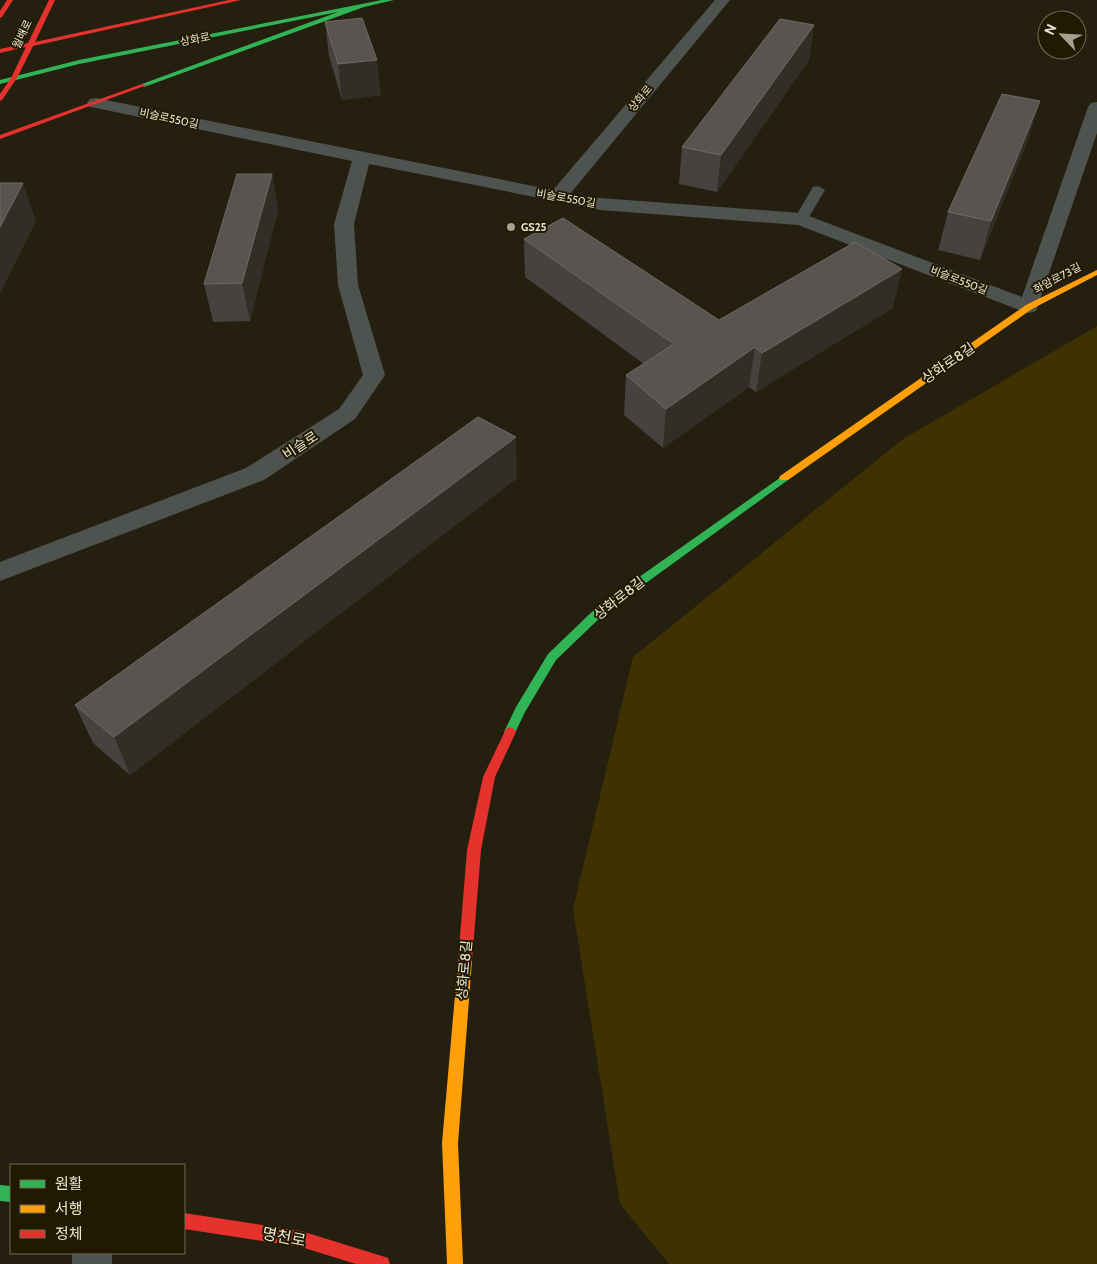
<svg xmlns="http://www.w3.org/2000/svg" width="1097" height="1264" viewBox="0 0 1097 1264" font-family="Cabin,'Noto Sans KR',sans-serif">
	<style>
		.green { fill: #3f3202 }
		.lines { fill: none; stroke-linecap: round; stroke-linejoin: round }
		.lane { fill: #4f5350; fill-rule: evenodd }
		.street { fill: #4f5350; fill-rule: evenodd }
		.fast { fill: #30b455; fill-rule: evenodd }
		.slow { fill: #ff9f0a; fill-rule: evenodd }
		.jam { fill: #e5322d; fill-rule: evenodd }
		.wall { fill: #47423f }
		.shaded-wall { fill: #322d25 }
		.building { fill: #59544f; stroke: #706a64 }
		.poi-dot { fill: #a5a090; stroke: #221a00; stroke-width: 2 }
		.labels { text-anchor: middle; dominant-baseline: central; stroke-width: 4; stroke-linejoin: round; paint-order: stroke }
		.far-street-label { font-size: 11px; fill: #eae5d5; stroke: #221a00 }
		.far-poi-label { font-size: 11px; font-weight: bold; fill: #eae5d5; stroke: #221a00; text-anchor: start }
		.street-label { font-size: 14px; fill: #eae5d5; stroke: #221a00 }
		.near-street-label { font-size: 16px; fill: #eae5d5; stroke: #221a00 }
	</style>
	<rect width="100%" height="100%" fill="#241f0f"/>
	<polygon class="green" points="1097,326 1097,1264 669,1264 620,1204 573,909 633,657 903,439"/>
	<g class="lines">
		<polygon class="lane" points="818,186 825,190 806,222 801,223 796,222 794,219 813,187"/>
		<g class="street">
			<polygon points="715,0 730,0 570,194 600,198 801,213 1022,297 1088,107 1091,103 1097,102 1097,133 1036,311 1029,313 1022,311 798,225 600,210 369,164 354,224 358,285 385,375 355,419 264,480 0,581 0,562 246,468 339,409 363,375 338,285 334,224 352,161 96,108 90,107 87,103 90,99 96,98 553,190"/>
			<rect x="72" y="1253" width="40" height="11"/>
		</g>
		<g class="fast">
			<polygon points="382,0 394,0 364,7 144,87 141,85 142,84 338,12 79,64 0,84 0,80 79,60"/>
			<polygon points="784,475 788,476 789,478 788,480 606,612 556,660 525,712 514,735 510,737 506,735 504,732 516,707 548,654 598,606"/>
			<polygon points="0,1185 11,1186 11,1202 0,1201"/>
		</g>
		<g class="slow">
			<polygon points="1097,270 1097,275 1032,309 788,480 780,480 779,478 780,476 1026,305"/>
			<polygon points="465,955 470,956 472,961 458,1143 463,1264 447,1264 442,1143 458,961 460,956"/>
		</g>
		<g class="jam">
			<polygon points="7,0 13,0 2,17 0,18 0,11"/>
			<polygon points="49,0 55,0 35,42 229,0 241,0 33,46 17,78 2,100 0,101 0,94 11,78 26,47 0,53 0,49 28,43"/>
			<polygon points="142,84 147,85 0,139 0,135"/>
			<polygon points="510,727 514,729 516,732 495,777 481,850 472,961 470,966 465,967 460,966 458,961 467,850 483,777 506,729"/>
			<polygon points="184,1213 301,1231 382,1256 388,1258 390,1264 356,1264 301,1247 184,1229"/>
		</g>
	</g>
	<g class="wall">
		<polygon points="325,22 381,95 342,100 329,56"/>
		<polygon points="814,25 809,60 717,192 679,184 682,147"/>
		<polygon points="1029,137 980,260 938,250 948,212"/>
		<polygon points="272,174 278,210 250,321 213,322 204,284"/>
		<polygon points="524,239 719,320 893,308 756,392 749,387 663,448 624,415 626,375 644,364 525,277"/>
		<polygon points="517,478 130,775 93,743 75,705"/>
	</g>
	<g class="shaded-wall">
		<polygon points="814,25 809,60 717,192 721,155"/>
		<polygon points="377,60 381,95 342,100 338,64"/>
		<polygon points="1040,101 1029,137 980,260 991,221"/>
		<polygon points="272,174 278,210 250,321 242,283"/>
		<polygon points="23,183 36,221 0,294 0,227"/>
		<polygon points="902,269 893,308 756,392 762,353"/>
		<polygon points="755,347 749,387 663,448 666,409"/>
		<polygon points="516,437 517,478 130,775 114,737"/>
	</g>
	<g class="building">
		<polygon points="362,18 377,60 338,64 325,22"/>
		<polygon points="780,19 814,25 721,155 682,147"/>
		<polygon points="1002,94 1040,101 991,221 948,212"/>
		<polygon points="237,174 272,174 242,283 204,284"/>
		<polygon points="0,183 23,183 0,227"/>
		<polygon points="563,218 719,320 855,242 902,269 762,353 755,347 666,409 626,375 674,344 524,239"/>
		<polygon points="478,417 516,437 114,737 75,705"/>
	</g>
	<circle class="poi-dot" cx="511" cy="227" r="5"/>
	<g class="labels">
		<g class="far-street-label">
			<text transform="translate(22 34) rotate(-64)">월배로</text>
			<text transform="translate(195 39) rotate(-11)">상화로</text>
			<text transform="translate(640 98) rotate(-50)">상화로</text>
			<text transform="translate(169 118) rotate(12)">비슬로550길</text>
			<text transform="translate(566 198) rotate(10)">비슬로550길</text>
			<text transform="translate(1057 278) rotate(-28)">화암로73길</text>
			<text transform="translate(959 280) rotate(21)">비슬로550길</text>
		</g>
		<g class="far-poi-label">
			<text x="521" y="227">GS25</text>
		</g>
		<g class="street-label">
			<text transform="translate(948 363) rotate(-34)">상화로8길</text>
			<text transform="translate(300 445) rotate(-33)">비슬로</text>
			<text transform="translate(619 598) rotate(-38)">상화로8길</text>
			<text transform="translate(464 970) rotate(-85)">상화로8길</text>
		</g>
		<g class="near-street-label">
			<text transform="translate(284 1237) rotate(11)">명천로</text>
		</g>
	</g>
	<rect x="10" y="1164" width="175" height="90" fill="#221a00" stroke="#726b55"/>
	<rect x="20" y="1180" width="25" height="8" fill="#30b455" stroke="#726b55"/>
	<text x="55" y="1189" font-size="15" fill="#eae5d5">원활</text>
	<rect x="20" y="1205" width="25" height="8" fill="#ff9f0a" stroke="#726b55"/>
	<text x="55" y="1214" font-size="15" fill="#eae5d5">서행</text>
	<rect x="20" y="1230" width="25" height="8" fill="#e5322d" stroke="#726b55"/>
	<text x="55" y="1239" font-size="15" fill="#eae5d5">정체</text>
	<g transform="translate(1062 35) rotate(295)"><circle r="24" fill="#221a00" stroke="#726b55"/>
	<path d="M0-4L9 19L0 12L-9 19Z" fill="#a5a090"/>
	<text y="-8" font-size="14" font-weight="bold" text-anchor="middle" fill="#eae5d5">N</text>
	</g>
</svg>
